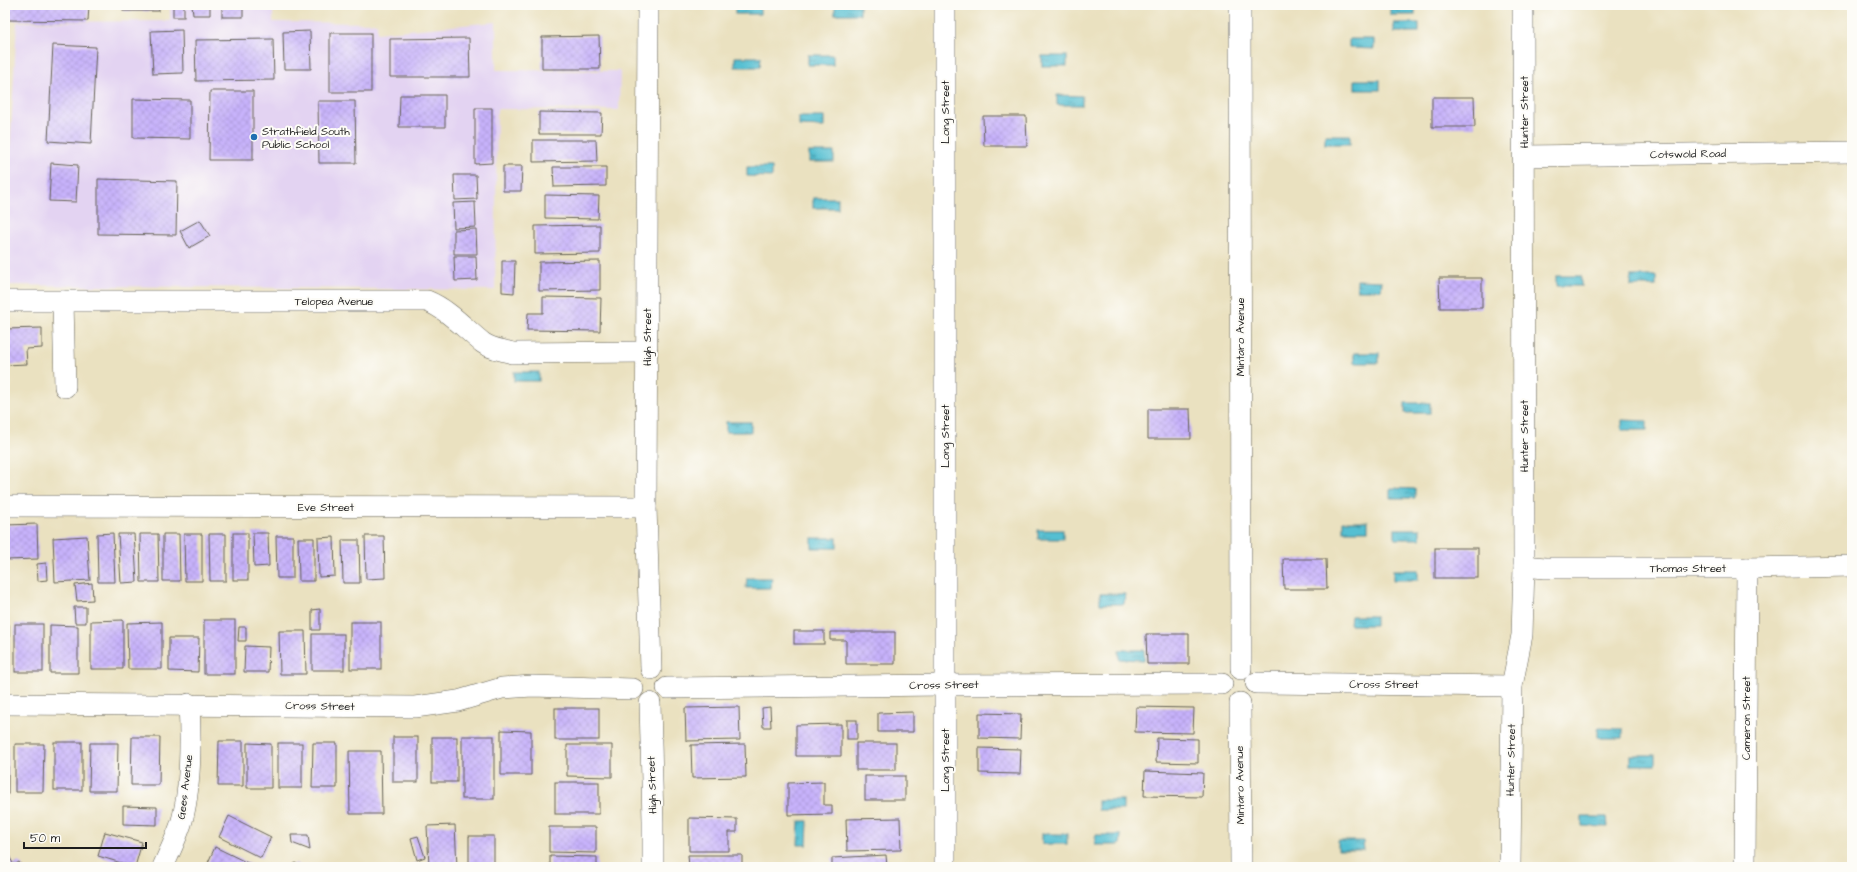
<svg xmlns="http://www.w3.org/2000/svg" width="1857" height="872" viewBox="0 0 1857 872" font-family="'Architects Daughter',sans-serif">
	<style>
		.built { fill: #e3d3f2 }
		.water { fill: url(#water-ripples); stroke: #386e77 }
		.building { fill: url(#building-cross-hatch) }
		.lines { fill: none; stroke-linecap: round; stroke-linejoin: round }
		.minor-casing { stroke: #646155; stroke-width: 22 }
		.minor { stroke: #fff; stroke-width: 21 }
		.poi-dot { fill: #1f6fb2; stroke: #fdfcf7; stroke-width: 1.5 }
		.labels { text-anchor: middle; dominant-baseline: central; stroke-width: 4; stroke-linejoin: round; paint-order: stroke }
		.street-label { font-size: 11px; fill: #1c1c1c; stroke: #fdfcf7 }
		.poi-label { font-size: 11px; fill: #1c1c1c; stroke: #fdfcf7; text-anchor: start }
	</style>
	<defs>
		<pattern id="water-ripples" width="26" height="14" patternUnits="userSpaceOnUse"><rect width="26" height="14" fill="#55bfd2"/><path d="M2 4q2-2 4 0t4 0M15 11q2-2 4 0t4 0" fill="none" stroke="#469aaa"/></pattern>
		<pattern id="building-cross-hatch" width="8" height="8" patternUnits="userSpaceOnUse"><rect width="8" height="8" fill="#c7b2fb"/><path d="M0 0l8 8M0 8l8-8" fill="none" stroke="#aa98d7"/></pattern>
	</defs>
	<rect width="100%" height="100%" fill="#fdfcf7"/>
	<filter id="ink" filterUnits="userSpaceOnUse"><feTurbulence type="fractalNoise" baseFrequency=".025" numOctaves="2"/><feDisplacementMap in="SourceGraphic" scale="8" xChannelSelector="R" yChannelSelector="G"/><feConvolveMatrix kernelMatrix="1 2 1 2 8 2 1 2 1" color-interpolation-filters="sRGB"/></filter>
	<filter id="wash" filterUnits="userSpaceOnUse"><feTurbulence type="fractalNoise" baseFrequency=".012" numOctaves="4" result="noise"/><feDisplacementMap in="SourceGraphic" scale="16" xChannelSelector="R" yChannelSelector="G"/><feGaussianBlur stdDeviation="0.9" result="paint"/><feColorMatrix in="noise" values="0 0 0 0 0 0 0 0 0 0 0 0 0 0 0 0 0 1.4 0 .05"/><feComposite in="paint" operator="in"/></filter>
	<g filter="url(#wash)">
		<rect width="100%" height="100%" fill="#eae1c0"/>
		<polygon class="built" points="170,5 273,5 273,22 377,23 377,33 496,22 496,70 620,71 619,110 497,109 495,290 5,285 5,244 17,22 170,21"/>
		<g class="water">
			<rect x="735" y="5" width="25" height="9"/>
			<rect x="835" y="5" width="25" height="9"/>
			<rect x="1390" y="5" width="25" height="10"/>
			<rect x="1394" y="23" width="25" height="9"/>
			<polygon points="1349,39 1374,39 1374,49 1349,48"/>
			<rect x="808" y="55" width="25" height="10"/>
			<rect x="1042" y="56" width="25" height="10"/>
			<polygon points="735,57 761,57 760,67 735,67"/>
			<rect x="1355" y="80" width="25" height="10"/>
			<polygon points="1057,95 1082,96 1082,105 1057,105"/>
			<polygon points="799,117 824,117 824,127 799,126"/>
			<rect x="1325" y="135" width="25" height="9"/>
			<rect x="809" y="152" width="25" height="10"/>
			<polygon points="747,167 772,167 772,177 747,176"/>
			<rect x="813" y="198" width="25" height="10"/>
			<rect x="1556" y="276" width="25" height="10"/>
			<rect x="1631" y="276" width="25" height="10"/>
			<polygon points="1357,280 1382,281 1381,290 1357,290"/>
			<rect x="1354" y="353" width="25" height="10"/>
			<rect x="514" y="372" width="25" height="9"/>
			<rect x="1405" y="403" width="25" height="10"/>
			<polygon points="1622,420 1647,421 1647,430 1622,430"/>
			<rect x="726" y="422" width="25" height="10"/>
			<polygon points="1390,488 1415,489 1415,498 1390,498"/>
			<rect x="1343" y="521" width="25" height="10"/>
			<rect x="1395" y="529" width="25" height="10"/>
			<rect x="1038" y="530" width="25" height="9"/>
			<rect x="812" y="538" width="25" height="10"/>
			<rect x="1393" y="570" width="25" height="10"/>
			<polygon points="747,578 772,578 771,588 746,588"/>
			<polygon points="1100,594 1125,594 1124,604 1100,604"/>
			<polygon points="1351,616 1375,616 1375,625 1350,625"/>
			<polygon points="1119,650 1144,650 1144,660 1119,659"/>
			<polygon points="1598,728 1623,729 1623,738 1598,738"/>
			<rect x="1630" y="755" width="25" height="10"/>
			<rect x="1098" y="800" width="25" height="10"/>
			<polygon points="1582,817 1607,817 1608,827 1582,826"/>
			<polygon points="799,821 808,821 807,845 798,845"/>
			<rect x="1042" y="834" width="25" height="10"/>
			<polygon points="1095,835 1121,835 1120,845 1095,845"/>
			<polygon points="1338,841 1363,841 1364,850 1338,850"/>
		</g>
		<g id="blocks">
			<g class="building">
				<polygon points="7,5 89,5 88,21 7,20"/>
				<rect x="123" y="5" width="36" height="6"/>
				<rect x="173" y="5" width="11" height="12"/>
				<polygon points="192,5 210,5 210,15 193,15"/>
				<rect x="222" y="5" width="21" height="12"/>
				<polygon points="182,30 183,73 153,74 151,31"/>
				<polygon points="310,31 311,69 284,69 283,32"/>
				<rect x="330" y="33" width="41" height="59"/>
				<polygon points="599,36 600,69 542,69 542,37"/>
				<polygon points="469,38 470,77 390,77 390,39"/>
				<polygon points="273,39 274,80 196,81 195,40"/>
				<polygon points="53,45 96,47 91,144 48,141"/>
				<polygon points="210,91 253,91 253,160 209,160"/>
				<polygon points="400,95 445,95 445,127 399,127"/>
				<polygon points="1432,97 1474,97 1475,127 1432,127"/>
				<polygon points="133,99 190,100 190,139 133,138"/>
				<polygon points="318,101 355,101 356,163 319,163"/>
				<polygon points="475,108 492,108 492,163 475,164"/>
				<polygon points="539,112 602,113 601,134 539,134"/>
				<polygon points="983,116 1026,116 1027,146 984,146"/>
				<polygon points="533,140 596,140 597,161 533,162"/>
				<polygon points="51,163 78,165 76,202 49,201"/>
				<polygon points="503,166 522,166 521,191 503,191"/>
				<polygon points="553,167 606,167 606,186 554,187"/>
				<polygon points="454,175 476,175 477,199 455,200"/>
				<polygon points="98,179 177,181 176,235 98,234"/>
				<polygon points="545,195 599,196 598,219 545,218"/>
				<polygon points="475,202 476,227 454,228 453,203"/>
				<polygon points="200,220 210,236 189,248 180,231"/>
				<polygon points="600,225 600,253 535,254 535,226"/>
				<polygon points="476,229 477,254 454,254 454,230"/>
				<polygon points="454,256 476,256 477,280 455,281"/>
				<polygon points="502,261 515,261 514,293 502,292"/>
				<polygon points="600,261 600,290 539,291 539,262"/>
				<polygon points="1439,278 1482,278 1482,308 1440,308"/>
				<polygon points="543,297 601,298 600,331 527,330 528,313 543,313"/>
				<polygon points="42,328 42,348 26,349 27,364 5,365 5,329"/>
				<rect x="5" y="371" width="2" height="34"/>
				<polygon points="1148,409 1190,409 1191,439 1148,439"/>
				<polygon points="37,524 38,559 5,560 5,525"/>
				<polygon points="113,533 115,582 98,582 97,534"/>
				<rect x="233" y="533" width="15" height="47"/>
				<polygon points="253,533 268,533 269,566 254,567"/>
				<polygon points="118,534 134,534 137,582 121,583"/>
				<polygon points="140,534 158,534 159,582 141,582"/>
				<polygon points="163,534 179,534 180,581 163,581"/>
				<polygon points="184,534 202,534 202,581 185,581"/>
				<polygon points="209,534 226,534 226,581 210,581"/>
				<polygon points="87,536 90,580 55,582 53,538"/>
				<polygon points="276,536 293,536 293,578 277,578"/>
				<polygon points="365,536 384,536 385,578 366,579"/>
				<polygon points="334,537 335,576 319,577 318,538"/>
				<polygon points="298,538 314,538 314,581 299,581"/>
				<polygon points="342,540 359,540 360,583 343,583"/>
				<rect x="1435" y="548" width="43" height="30"/>
				<polygon points="1283,559 1326,559 1327,589 1284,589"/>
				<polygon points="46,563 47,580 38,581 37,564"/>
				<polygon points="92,583 93,600 77,601 75,585"/>
				<polygon points="74,607 86,607 86,623 75,623"/>
				<polygon points="320,609 320,630 312,630 312,610"/>
				<polygon points="123,620 123,669 91,669 91,621"/>
				<rect x="204" y="620" width="31" height="54"/>
				<polygon points="162,622 162,669 128,669 127,623"/>
				<rect x="350" y="622" width="31" height="47"/>
				<rect x="15" y="624" width="28" height="48"/>
				<rect x="5" y="625" width="4" height="48"/>
				<polygon points="50,625 78,626 78,673 50,673"/>
				<polygon points="239,627 246,627 246,641 238,641"/>
				<polygon points="279,631 305,631 306,674 280,674"/>
				<rect x="794" y="631" width="30" height="13"/>
				<polygon points="830,632 895,632 895,664 846,664 846,640 830,640"/>
				<rect x="312" y="634" width="32" height="36"/>
				<polygon points="1146,634 1189,634 1189,664 1147,664"/>
				<polygon points="169,638 199,638 198,672 169,671"/>
				<polygon points="245,646 269,647 268,672 244,672"/>
				<polygon points="739,707 740,740 686,741 685,708"/>
				<polygon points="770,707 771,727 763,727 762,708"/>
				<polygon points="1136,707 1194,708 1193,733 1135,732"/>
				<rect x="555" y="708" width="44" height="32"/>
				<polygon points="913,712 913,732 878,732 878,713"/>
				<polygon points="979,713 1021,714 1020,739 979,738"/>
				<rect x="847" y="720" width="10" height="19"/>
				<polygon points="841,724 841,756 796,756 796,725"/>
				<polygon points="501,730 531,731 531,775 501,775"/>
				<rect x="462" y="736" width="32" height="63"/>
				<polygon points="132,737 160,737 159,785 131,785"/>
				<rect x="393" y="737" width="25" height="45"/>
				<rect x="432" y="737" width="25" height="45"/>
				<polygon points="1157,738 1198,739 1198,763 1156,762"/>
				<polygon points="219,741 243,741 243,786 218,786"/>
				<rect x="54" y="742" width="28" height="48"/>
				<polygon points="90,743 118,743 117,791 89,791"/>
				<polygon points="247,743 271,744 271,788 247,788"/>
				<rect x="278" y="743" width="24" height="45"/>
				<polygon points="313,743 337,743 337,788 312,788"/>
				<rect x="856" y="743" width="40" height="27"/>
				<polygon points="15,744 44,744 43,792 15,792"/>
				<polygon points="745,744 746,777 692,778 691,745"/>
				<polygon points="567,745 612,745 612,777 567,776"/>
				<rect x="5" y="746" width="3" height="48"/>
				<polygon points="979,748 1021,749 1020,774 979,773"/>
				<polygon points="349,751 381,751 382,814 350,814"/>
				<polygon points="1145,771 1203,773 1202,797 1144,796"/>
				<rect x="865" y="776" width="40" height="24"/>
				<rect x="555" y="782" width="44" height="32"/>
				<polygon points="824,782 824,805 832,805 832,814 788,815 788,783"/>
				<polygon points="123,806 157,807 157,825 123,824"/>
				<polygon points="229,816 271,837 261,858 219,837"/>
				<polygon points="689,818 737,819 737,832 729,832 729,851 689,851"/>
				<polygon points="900,818 901,850 847,851 846,819"/>
				<polygon points="455,825 457,867 429,867 427,826"/>
				<polygon points="549,827 596,827 596,853 549,852"/>
				<polygon points="105,832 142,842 135,867 98,856"/>
				<polygon points="291,835 308,835 310,850 292,843"/>
				<polygon points="418,836 425,857 417,860 411,838"/>
				<rect x="469" y="836" width="25" height="31"/>
				<polygon points="215,847 256,867 206,867"/>
				<polygon points="5,849 14,865 19,862 23,867 5,867"/>
				<polygon points="688,855 742,855 742,867 689,867"/>
				<polygon points="886,855 887,867 832,867 832,858"/>
				<polygon points="550,856 597,857 597,867 550,867"/>
				<polygon points="295,863 302,867 293,867"/>
				<polygon points="417,863 418,867 404,867"/>
			</g>
		</g>
	</g>
	<g filter="url(#ink)">
		<use href="#blocks" fill-opacity="0" stroke="#646155" stroke-width="1"/>
		<g class="lines">
			<g class="minor-casing">
				<g id="minor">
					<polyline points="648,5 646,507 651,669"/>
					<polyline points="945,5 945,867"/>
					<polyline points="1240,5 1241,669"/>
					<polyline points="1524,156 1852,152"/>
					<path d="M 5,301 L 427,301 C 449,310 465,329 483,343 C 491,349 503,350 512,353 L 647,352"/>
					<polyline points="63,301 65,387"/>
					<polyline points="5,506 646,507"/>
					<polyline points="1524,566 1545,568 1747,568 1852,566"/>
					<polyline points="1256,683 1512,686"/>
					<polyline points="667,688 945,685 1222,684"/>
					<polyline points="650,703 653,821 653,867"/>
					<polyline points="1240,703 1241,867"/>
					<polyline points="5,704 415,707 458,701 502,688 532,686 633,689"/>
					<path d="M 163,867 C 169,853 176,839 181,824 C 191,791 191,739 189,704"/>
					<polyline points="1510,867 1512,686 1522,635 1524,566 1523,5"/>
					<polyline points="1745,867 1747,568"/>
				</g>
			</g>
			<use href="#minor" class="minor"/>
		</g>
	</g>
	<circle class="poi-dot" cx="254" cy="137" r="4"/>
	<g class="labels">
		<g class="street-label">
			<text transform="translate(945 112) rotate(-90)">Long Street</text>
			<text transform="translate(1524 112) rotate(-90)">Hunter Street</text>
			<text transform="translate(1688 154) rotate(-1)">Cotswold Road</text>
			<text x="334" y="301">Telopea Avenue</text>
			<text transform="translate(647 337) rotate(-90)">High Street</text>
			<text transform="translate(1240 337) rotate(-90)">Mintaro Avenue</text>
			<text transform="translate(945 436) rotate(-90)">Long Street</text>
			<text transform="translate(1524 436) rotate(-90)">Hunter Street</text>
			<text x="326" y="507">Eve Street</text>
			<text x="1688" y="568">Thomas Street</text>
			<text x="1384" y="684">Cross Street</text>
			<text transform="translate(944 685) rotate(-1)">Cross Street</text>
			<text transform="translate(320 706) rotate(1)">Cross Street</text>
			<text transform="translate(1746 718) rotate(-90)">Cameron Street</text>
			<text transform="translate(945 760) rotate(-90)">Long Street</text>
			<text transform="translate(1511 760) rotate(-89)">Hunter Street</text>
			<text transform="translate(652 785) rotate(-92)">High Street</text>
			<text transform="translate(1240 785) rotate(-91)">Mintaro Avenue</text>
			<text transform="translate(185 787) rotate(-83)">Gees Avenue</text>
		</g>
		<g class="poi-label">
			<text x="262" y="131">Strathfield South<tspan x="262" dy="13">Public School</tspan></text>
		</g>
	</g>
	<rect width="1857" height="872" fill="none" stroke="#fdfcf7" stroke-width="20"/>
	<path d="M24 842v6h122v-6" fill="none" stroke="#1c1c1c" stroke-width="2"/>
	<text x="30" y="842" font-size="12" fill="#1c1c1c" stroke="#fdfcf7" stroke-width="3" paint-order="stroke">50 m</text>
</svg>
